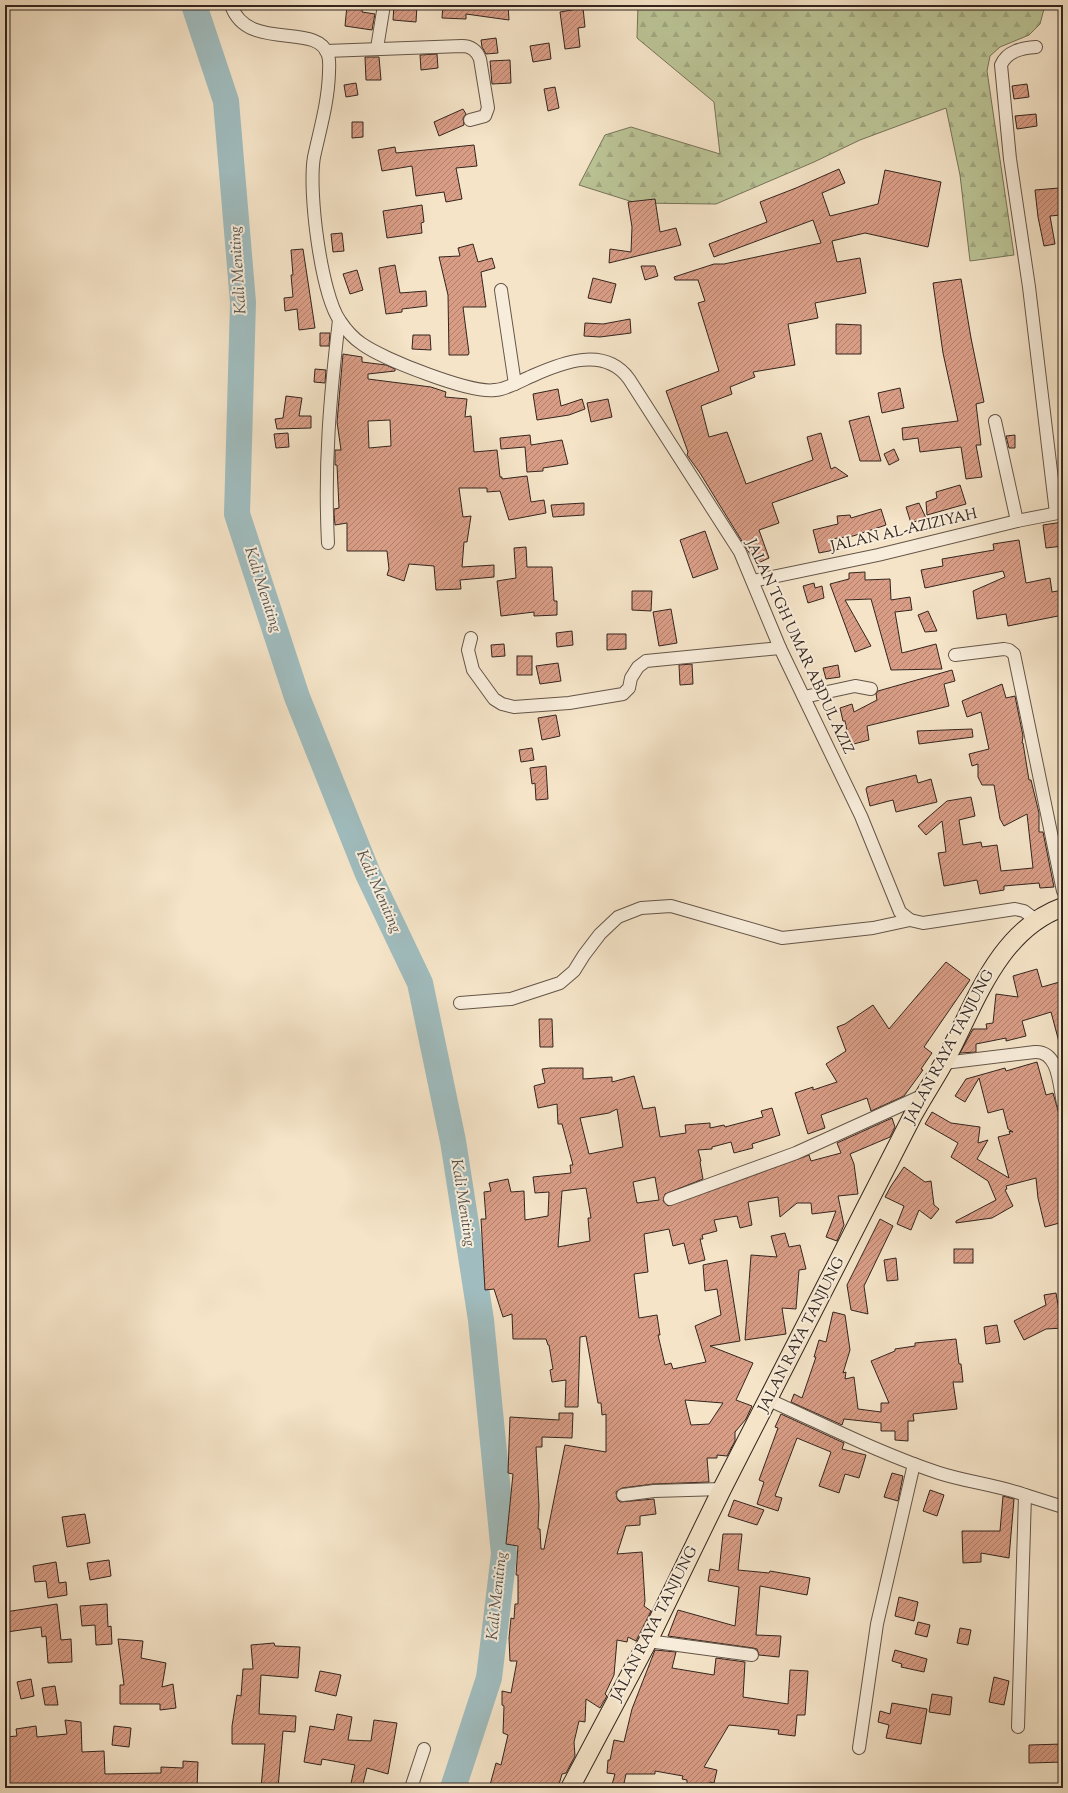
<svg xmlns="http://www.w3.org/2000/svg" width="1068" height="1793" viewBox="0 0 1068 1793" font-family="'Sorts Mill Goudy',serif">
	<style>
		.forest { fill: url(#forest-firs); stroke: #77745a }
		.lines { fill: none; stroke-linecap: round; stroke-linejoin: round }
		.river { stroke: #a0bcbe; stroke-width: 26 }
		.building { fill: url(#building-hatch); stroke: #33251e; fill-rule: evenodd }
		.minor-casing { stroke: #645548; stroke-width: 14 }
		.primary-casing { stroke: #33251e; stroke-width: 20 }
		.minor { stroke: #f8eddb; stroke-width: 12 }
		.primary { stroke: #f5e4c8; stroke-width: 18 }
		.labels { text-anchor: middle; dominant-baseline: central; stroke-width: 4; stroke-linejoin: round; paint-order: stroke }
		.street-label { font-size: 15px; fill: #33251e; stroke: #f8eddb }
		.water-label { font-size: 16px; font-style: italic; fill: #54524e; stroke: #f8eddb }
	</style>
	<defs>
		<pattern id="forest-firs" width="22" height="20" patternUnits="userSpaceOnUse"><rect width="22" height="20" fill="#bbc496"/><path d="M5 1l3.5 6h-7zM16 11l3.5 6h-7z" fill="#a1a881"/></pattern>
		<pattern id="building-hatch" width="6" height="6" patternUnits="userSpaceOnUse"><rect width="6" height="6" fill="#d99d86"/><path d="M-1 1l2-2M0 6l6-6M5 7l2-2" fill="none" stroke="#b1806d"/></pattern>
	</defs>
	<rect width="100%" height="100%" fill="#f5e4c8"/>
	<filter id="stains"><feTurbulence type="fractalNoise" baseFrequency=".005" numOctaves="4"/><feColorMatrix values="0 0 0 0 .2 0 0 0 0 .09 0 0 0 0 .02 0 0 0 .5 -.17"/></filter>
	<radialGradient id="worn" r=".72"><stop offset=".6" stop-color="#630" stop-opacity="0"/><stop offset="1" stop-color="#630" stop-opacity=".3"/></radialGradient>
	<polygon class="forest" points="638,5 1045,5 1040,24 1029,35 1000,47 990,56 987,71 1014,255 970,261 960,175 946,108 860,140 814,162 716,204 636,203 579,185 605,135 631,127 720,154 714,102 637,38"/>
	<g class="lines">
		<polyline class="river" points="194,5 226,101 243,302 237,514 297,697 368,874 420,983 453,1141 481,1320 504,1554 489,1678 453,1788"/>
	</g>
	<g class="building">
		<polygon points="347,5 363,5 362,12 375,14 372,30 345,26"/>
		<polygon points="394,5 417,5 416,22 393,20"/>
		<polygon points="443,5 508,5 509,20 466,14 466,19 442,18"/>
		<polygon points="583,8 585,27 578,28 580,47 565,49 560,12"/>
		<polygon points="496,38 498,53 486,54 482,47 481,40"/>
		<polygon points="549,43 551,59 533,62 530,46"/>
		<polygon points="437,54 438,68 421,70 420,55"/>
		<polygon points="365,57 379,57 381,80 366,80"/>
		<polygon points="510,60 511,83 492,84 490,61"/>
		<polygon points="356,83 358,95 346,97 344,85"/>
		<polygon points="1027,84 1029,97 1014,99 1012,86"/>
		<polygon points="555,87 559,108 548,111 544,89"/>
		<polygon points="463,109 466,114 463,118 464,125 439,136 434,122"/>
		<polygon points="1036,114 1037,126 1017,129 1015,116"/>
		<polygon points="352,122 363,122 363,137 352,138"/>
		<polygon points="474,145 477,166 456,168 462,199 446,202 444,192 416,196 412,166 382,171 378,150 395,147 396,153"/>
		<polygon points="839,169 845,183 822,193 830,216 878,204 885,170 941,182 928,247 865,233 832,241 837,262 860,258 866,293 815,303 818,318 788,324 795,365 753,372 755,377 730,387 732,394 701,406 709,437 727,432 746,484 813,460 807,437 821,433 831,469 835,467 848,476 772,503 779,523 759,530 769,558 756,564 700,473 687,455 688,452 666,391 719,371 698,303 705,301 698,280 675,280 674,277 714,264 724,264 821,243 813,220 714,257 709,244 767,222 760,202 796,188"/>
		<polygon points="1059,188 1061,215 1050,216 1055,244 1044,246 1038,217 1035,190"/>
		<polygon points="655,199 660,232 676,228 681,245 609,263 610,249 631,252 632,227 628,202"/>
		<polygon points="422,205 424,222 421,223 422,233 387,238 383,211"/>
		<polygon points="342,233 344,251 333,252 331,234"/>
		<polygon points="473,244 478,262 492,258 495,268 481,272 486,307 463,307 469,353 468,355 449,355 448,295 439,257 460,256 458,248"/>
		<polygon points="303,249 315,328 299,330 297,309 285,311 284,298 293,297 291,275 293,275 291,250"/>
		<polygon points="395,265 400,293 426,291 427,306 402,309 402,312 386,314 379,268"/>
		<polygon points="641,266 655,266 658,276 645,280"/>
		<polygon points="357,270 363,290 350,294 343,274"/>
		<polygon points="593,278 616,284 611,303 588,298"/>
		<polygon points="961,279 971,338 984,402 976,404 981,445 976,445 982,477 966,479 961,447 920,452 918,438 903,440 902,428 958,421 943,353 933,283"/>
		<polygon points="630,319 631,333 600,337 584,336 585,323 603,324"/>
		<polygon points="836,324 861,325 861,354 836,354"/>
		<polygon points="320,333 330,333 329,346 320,346"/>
		<polygon points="413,335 430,335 431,350 412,349"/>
		<path d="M 343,354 L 362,357 L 362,362 L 386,365 L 395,369 L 395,371 L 368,374 L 368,379 L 431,387 L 446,392 L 445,397 L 467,399 L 465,417 L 471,416 L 474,452 L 497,450 L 500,477 L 502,477 L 502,479 L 527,476 L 531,502 L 544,500 L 546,513 L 509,520 L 500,491 L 487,492 L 487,488 L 459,488 L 463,517 L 471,516 L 467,542 L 464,542 L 462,567 L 494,565 L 494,577 L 460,580 L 461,589 L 436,590 L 434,566 L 409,564 L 404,581 L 387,575 L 389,569 L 387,551 L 347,551 L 347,523 L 335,525 L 334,514 L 334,509 L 339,508 L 337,465 L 335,465 L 335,450 L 341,450 L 337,422 ZM 390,420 L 391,446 L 369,448 L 368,421 Z"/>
		<polygon points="315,369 326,370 325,383 314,382"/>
		<polygon points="900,388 904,408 882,413 878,393"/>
		<polygon points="558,389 561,406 582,399 585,409 569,415 537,420 533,394"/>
		<polygon points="286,396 302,398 299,416 311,416 311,428 277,429 275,419 283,418"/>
		<polygon points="608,399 612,417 591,422 587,403"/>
		<polygon points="869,416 878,450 881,461 860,461 849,421"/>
		<polygon points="288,433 289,447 276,448 274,434"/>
		<polygon points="530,435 531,445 562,440 568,464 543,468 543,471 527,472 525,447 501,449 500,438"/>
		<polygon points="1015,435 1015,448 1009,448 1006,436"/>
		<polygon points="894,449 899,460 889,465 884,454"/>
		<polygon points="960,485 966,504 927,515 926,502 937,498 936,492"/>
		<polygon points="584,503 584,515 553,517 551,505"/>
		<polygon points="919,503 926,518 911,523 906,507"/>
		<polygon points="881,509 886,525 853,536 831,539 834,550 819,553 813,530 838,524 837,516 850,515 851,518"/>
		<polygon points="1063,522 1063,546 1046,548 1043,525"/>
		<polygon points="705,531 718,569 693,578 680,540"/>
		<polygon points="1019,540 1026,583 1050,578 1052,592 1063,590 1063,615 1008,626 1006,614 977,619 973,591 1005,577 1003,571 925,588 921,570 943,566 942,559 994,550 993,544"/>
		<polygon points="526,547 527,567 552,567 554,601 557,601 557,615 534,616 534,612 501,616 497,581 516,578 514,548"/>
		<polygon points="865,572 865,580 890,579 891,600 910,597 912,610 895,612 902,653 936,644 942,669 891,670 871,599 845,600 871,646 855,652 830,584 849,579 849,573"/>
		<polygon points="814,583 815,588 822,586 824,598 808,603 803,586"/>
		<polygon points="632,591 652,591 651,611 632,610"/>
		<polygon points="671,609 677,643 659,646 653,612"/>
		<polygon points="928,611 937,631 925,632 918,615"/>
		<polygon points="572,631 573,645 557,647 556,633"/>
		<polygon points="607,634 626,634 626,649 607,650"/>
		<polygon points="504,644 505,656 492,657 491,645"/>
		<rect x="517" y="656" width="15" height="19"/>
		<polygon points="558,663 561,681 540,684 536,666"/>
		<polygon points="692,664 693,684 680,685 679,665"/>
		<polygon points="838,665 840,677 826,679 823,668"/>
		<polygon points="952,670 955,681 944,684 949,706 867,726 869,740 850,745 845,721 843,721 840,708 852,704 854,712 877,700 876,694 878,691"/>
		<polygon points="1002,684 1006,698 1015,696 1023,736 1022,743 1023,743 1029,780 1031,780 1039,813 1039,832 1043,832 1054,887 1040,888 1039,883 1004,886 1004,890 980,894 977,880 944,886 938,853 946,852 942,821 926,835 918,826 947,801 971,797 975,816 959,820 963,845 981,842 982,847 997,845 1001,871 1033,868 1027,814 1004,826 1000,819 994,785 982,785 978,777 978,764 972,766 969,754 989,749 981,712 967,717 962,701"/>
		<polygon points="556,715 560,736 542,740 538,718"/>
		<polygon points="972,729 973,737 919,744 917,731"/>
		<polygon points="532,748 534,760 521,762 519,750"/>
		<polygon points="546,766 548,799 536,800 535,783 532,784 530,768"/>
		<polygon points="916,775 918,783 931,779 937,802 896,812 893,800 870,806 866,789 867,787"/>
		<polygon points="946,962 970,980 924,1047 932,1053 921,1069 923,1070 904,1096 871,1111 867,1098 821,1115 825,1128 808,1134 795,1093 813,1087 813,1090 837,1082 826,1064 846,1051 837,1027 845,1024 873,1005 889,1029"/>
		<polygon points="1037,969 1042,987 1063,981 1063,1041 1059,1042 1051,1012 1022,1021 1026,1036 1006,1041 1006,1038 976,1044 976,1052 960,1053 973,1029 987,1029 986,1024 993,1023 996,994 1018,997 1013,976"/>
		<polygon points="539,1019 552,1019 553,1047 540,1047"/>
		<polygon points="1037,1062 1046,1095 1053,1093 1063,1128 1063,1222 1045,1227 1038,1198 1036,1178 1006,1186 1007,1189 1005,1190 1013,1206 992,1218 956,1223 956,1221 996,1200 988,1181 951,1157 958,1143 925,1124 932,1112 951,1123 980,1127 978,1143 988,1140 977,1159 1009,1178 998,1137 1010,1134 1009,1131 1013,1132 1008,1129 1003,1109 988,1113 979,1078 965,1102 955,1096 966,1079 1005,1068 1006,1071"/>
		<path d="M 550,1068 L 583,1068 L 583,1079 L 612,1077 L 612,1082 L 634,1076 L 643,1109 L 655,1107 L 660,1137 L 686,1133 L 685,1125 L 710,1123 L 710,1128 L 724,1125 L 725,1127 L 763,1117 L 761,1111 L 772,1108 L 780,1135 L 752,1144 L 753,1148 L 734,1153 L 731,1142 L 712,1147 L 712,1149 L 698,1150 L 701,1161 L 700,1162 L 703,1179 L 665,1194 L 663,1201 L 668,1206 L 809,1155 L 811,1161 L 841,1153 L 837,1143 L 892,1118 L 895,1127 L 890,1137 L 850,1154 L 854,1164 L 858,1194 L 838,1196 L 844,1225 L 837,1241 L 826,1237 L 836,1211 L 812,1214 L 811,1203 L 797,1203 L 780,1217 L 778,1197 L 748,1202 L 752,1225 L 740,1228 L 737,1216 L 714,1220 L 717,1231 L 702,1235 L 703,1239 L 700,1239 L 705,1260 L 689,1264 L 684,1243 L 673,1246 L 669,1229 L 644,1234 L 648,1272 L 634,1274 L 639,1318 L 657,1315 L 660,1335 L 658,1335 L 665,1365 L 671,1363 L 673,1369 L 706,1362 L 695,1326 L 721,1315 L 717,1289 L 705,1291 L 703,1265 L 727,1260 L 740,1341 L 710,1346 L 753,1363 L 736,1400 L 752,1406 L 746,1419 L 735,1432 L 735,1441 L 727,1456 L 717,1455 L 717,1458 L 707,1458 L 709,1482 L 653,1484 L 622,1488 L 616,1492 L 617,1499 L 620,1502 L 654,1499 L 656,1514 L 640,1516 L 640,1525 L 626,1526 L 617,1554 L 642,1552 L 645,1601 L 644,1606 L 651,1611 L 636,1641 L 628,1637 L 627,1642 L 617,1640 L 614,1675 L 605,1694 L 607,1696 L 600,1708 L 586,1699 L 585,1722 L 579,1721 L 574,1742 L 575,1756 L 566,1773 L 562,1774 L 558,1788 L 500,1788 L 490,1785 L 496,1763 L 501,1765 L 508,1735 L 503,1733 L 504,1706 L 502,1705 L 502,1691 L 511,1693 L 517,1661 L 510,1661 L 509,1638 L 511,1618 L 514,1619 L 515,1604 L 518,1604 L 518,1575 L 516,1575 L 518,1546 L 506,1544 L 513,1474 L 508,1473 L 510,1417 L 559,1420 L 559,1413 L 573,1413 L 572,1438 L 542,1437 L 542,1447 L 536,1447 L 539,1506 L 538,1529 L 540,1529 L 541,1549 L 544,1549 L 565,1445 L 606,1452 L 606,1414 L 602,1415 L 601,1403 L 598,1403 L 586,1336 L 580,1337 L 578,1407 L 565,1407 L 566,1380 L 552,1382 L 550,1370 L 553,1369 L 549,1345 L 548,1345 L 546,1339 L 513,1339 L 512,1314 L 503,1317 L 494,1289 L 485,1290 L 481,1219 L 486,1219 L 484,1192 L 491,1191 L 489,1183 L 508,1179 L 511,1192 L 524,1191 L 525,1220 L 548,1216 L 549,1192 L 535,1193 L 533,1177 L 571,1173 L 570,1165 L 573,1165 L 562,1124 L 558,1124 L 557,1104 L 538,1108 L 534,1086 L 545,1083 L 542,1069 ZM 617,1109 L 623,1147 L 589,1154 L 580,1118 L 609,1113 ZM 655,1177 L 659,1200 L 637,1203 L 633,1182 ZM 586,1188 L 591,1218 L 588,1218 L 590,1241 L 558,1247 L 562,1191 ZM 685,1400 L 723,1403 L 709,1424 L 691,1425 Z"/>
		<polygon points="904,1167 925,1182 931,1181 934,1205 939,1209 931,1219 919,1210 911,1230 897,1224 904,1206 885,1197 891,1186"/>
		<polygon points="880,1219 893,1226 864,1286 868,1314 851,1310 847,1285"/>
		<polygon points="785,1233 789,1247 800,1245 806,1269 799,1270 796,1309 782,1308 786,1334 745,1340 751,1255 777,1257 771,1236"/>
		<rect x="954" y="1249" width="19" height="14"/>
		<polygon points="896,1258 898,1280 887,1281 884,1260"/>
		<polygon points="1056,1293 1060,1316 1063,1316 1063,1328 1046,1329 1024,1340 1014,1321 1046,1305 1044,1295"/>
		<polygon points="833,1312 845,1315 850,1350 843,1373 846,1372 845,1379 854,1377 858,1409 881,1412 881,1403 889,1403 871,1361 895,1351 895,1349 915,1346 915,1343 956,1339 959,1364 961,1364 963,1382 953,1382 957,1409 913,1414 914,1421 908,1421 908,1441 895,1440 895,1431 881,1431 881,1423 844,1419 842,1425 791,1402 794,1394 802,1398 816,1357 814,1357 819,1340 826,1342"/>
		<polygon points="997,1325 1000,1342 986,1344 984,1327"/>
		<polygon points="781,1414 844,1443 842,1449 866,1455 859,1478 845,1474 839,1493 819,1486 831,1452 797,1438 775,1496 782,1498 778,1511 757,1504 764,1482 759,1480 778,1428 775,1427"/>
		<polygon points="892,1473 903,1476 898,1501 884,1497"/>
		<polygon points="930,1490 944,1495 937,1516 923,1511"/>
		<polygon points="1003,1496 1014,1499 1009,1558 981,1553 981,1562 963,1563 962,1531 1000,1531"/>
		<polygon points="734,1500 764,1510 757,1525 728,1516"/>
		<polygon points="85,1514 90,1543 67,1547 62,1517"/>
		<polygon points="723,1534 742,1534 738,1570 769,1573 770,1571 810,1578 807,1595 760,1586 756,1635 781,1636 779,1657 759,1655 757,1649 753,1648 668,1636 678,1610 735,1626 739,1587 708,1581 710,1569 719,1571"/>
		<polygon points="109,1560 111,1576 90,1580 87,1563"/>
		<polygon points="56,1562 59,1583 66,1582 67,1595 48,1598 46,1581 35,1582 33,1566"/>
		<polygon points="899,1597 918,1602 914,1621 895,1616"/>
		<polygon points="57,1604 61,1640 71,1639 72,1662 48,1663 46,1636 42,1637 41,1627 7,1632 5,1612"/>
		<polygon points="107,1604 108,1627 111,1626 112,1644 96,1645 95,1625 82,1626 80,1606"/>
		<polygon points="918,1622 930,1625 927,1637 915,1634"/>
		<polygon points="960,1628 971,1630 968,1645 957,1643"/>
		<polygon points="118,1639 143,1641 141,1658 166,1663 162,1687 173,1684 176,1708 160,1710 160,1704 120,1704 120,1685 124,1685"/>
		<polygon points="274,1643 275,1646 300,1647 298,1678 261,1675 259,1714 296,1716 295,1732 283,1731 278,1788 261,1788 265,1744 232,1744 232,1726 237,1695 241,1696 243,1669 253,1669 251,1645"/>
		<polygon points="655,1650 676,1652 672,1668 714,1675 716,1658 745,1662 743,1697 788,1704 790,1670 808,1671 805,1715 797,1715 795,1736 778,1734 779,1730 729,1725 704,1767 717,1770 714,1783 710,1782 709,1788 687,1788 687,1780 682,1779 683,1776 655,1771 655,1774 626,1774 623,1788 611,1788 615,1774 607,1773 608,1760 610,1760 614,1740 624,1742 632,1709"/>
		<polygon points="895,1650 927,1659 924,1672 901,1667 902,1664 892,1661"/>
		<polygon points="320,1671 341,1675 336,1696 315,1691"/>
		<polygon points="994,1677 1009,1681 1004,1705 989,1702"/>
		<polygon points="31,1679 34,1696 21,1699 17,1682"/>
		<polygon points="55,1686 58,1705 45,1705 42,1688"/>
		<polygon points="932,1694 952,1697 950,1715 929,1712"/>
		<polygon points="892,1703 927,1709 921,1744 886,1738 889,1725 878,1722 880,1711 890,1714"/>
		<polygon points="337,1714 352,1717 348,1740 371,1741 374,1720 397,1723 388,1774 367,1768 362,1788 350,1788 355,1765 322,1759 321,1765 304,1762 310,1726 334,1730"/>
		<polygon points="65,1720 81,1722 82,1752 104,1751 105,1774 161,1773 161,1767 183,1768 183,1761 198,1762 197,1788 5,1787 5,1751 8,1750 6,1737 17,1736 16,1729 36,1726 37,1737 67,1734"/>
		<polygon points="114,1726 131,1728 129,1747 112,1745"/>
		<polygon points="1063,1744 1063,1762 1029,1763 1029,1745"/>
	</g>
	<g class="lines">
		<g class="minor-casing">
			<g id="minor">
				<path d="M 231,5 C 247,53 318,21 328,55 C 330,61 329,67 329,73 C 328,103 320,129 314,157 C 308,191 321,294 340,321 C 346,330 353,338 362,344 C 383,359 471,394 495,390 C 508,389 520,381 532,376 C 563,362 605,346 629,379 L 740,552 L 780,648 L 861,816 L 900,912 L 910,920 L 923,923 L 1015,909 L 1024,911 L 1036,920"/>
				<path d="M 1036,47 C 1022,48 1007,51 1001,65 L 1010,159 L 1029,287 L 1056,513"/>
				<polyline points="377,48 384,5"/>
				<path d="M 326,51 L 462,46 C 471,46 477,51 480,59 L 488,108 L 485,116 L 470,120"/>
				<polyline points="501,290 515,384"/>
				<polyline points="995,421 1017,521"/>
				<path d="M 328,543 C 324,465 330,397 339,320"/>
				<polyline points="753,581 878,555 1017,521 1063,512"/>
				<polyline points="471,638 468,650 473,670 494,699 502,704 514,707 569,703 623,694 629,688 631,678 638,667 646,661 780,648"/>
				<polyline points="955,655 1004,649 1009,650 1014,654 1063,891"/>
				<polyline points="804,697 855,686 871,689"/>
				<polyline points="460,1003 511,999 560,983 574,971 584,955 600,934 618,917 641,908 671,906 782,938 873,928 910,920"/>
				<path d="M 944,1063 L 1035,1052 C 1059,1051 1059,1085 1063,1103"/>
				<polyline points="670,1199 796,1153 924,1095"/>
				<path d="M 769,1400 C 825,1425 881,1454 939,1473 C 967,1482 997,1485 1025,1495 L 1018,1727"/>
				<polyline points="623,1495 654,1491 722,1489"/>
				<polyline points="1025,1495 1063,1507"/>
				<polyline points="648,1641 752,1655"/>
				<polyline points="859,1748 877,1624 914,1464"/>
				<polyline points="411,1788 424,1749"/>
			</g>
		</g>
		<g class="primary-casing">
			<path id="primary" d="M 570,1788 L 648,1641 L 722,1489 L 913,1115 C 925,1093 939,1073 950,1051 C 977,998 1001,929 1063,907"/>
		</g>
		<use href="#minor" class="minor"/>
		<use href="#primary" class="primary"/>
	</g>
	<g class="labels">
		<g class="street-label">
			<text transform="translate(904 531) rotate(-13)">JALAN AL-AZIZIYAH</text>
			<text transform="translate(799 647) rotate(65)">JALAN TGH UMAR ABDUL AZIZ</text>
			<text transform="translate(950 1047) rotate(-62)">JALAN RAYA TANJUNG</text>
			<text transform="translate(802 1335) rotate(-63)">JALAN RAYA TANJUNG</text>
			<text transform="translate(655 1624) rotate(-63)">JALAN RAYA TANJUNG</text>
		</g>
		<g class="water-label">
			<text transform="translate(239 270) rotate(-94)">Kali Meniting</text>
			<text transform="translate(262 590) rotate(72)">Kali Meniting</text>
			<text transform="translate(378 892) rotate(66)">Kali Meniting</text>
			<text transform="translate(462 1203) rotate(81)">Kali Meniting</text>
			<text transform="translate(498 1596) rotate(-84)">Kali Meniting</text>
		</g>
	</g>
	<rect width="1068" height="1793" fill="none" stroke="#f5e4c8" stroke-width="20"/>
	<rect x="6" y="6" width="1056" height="1781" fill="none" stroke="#33251e" stroke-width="2"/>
	<rect x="10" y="10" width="1048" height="1773" fill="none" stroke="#33251e"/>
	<rect width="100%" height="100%" filter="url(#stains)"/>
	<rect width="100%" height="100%" fill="url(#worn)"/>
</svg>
